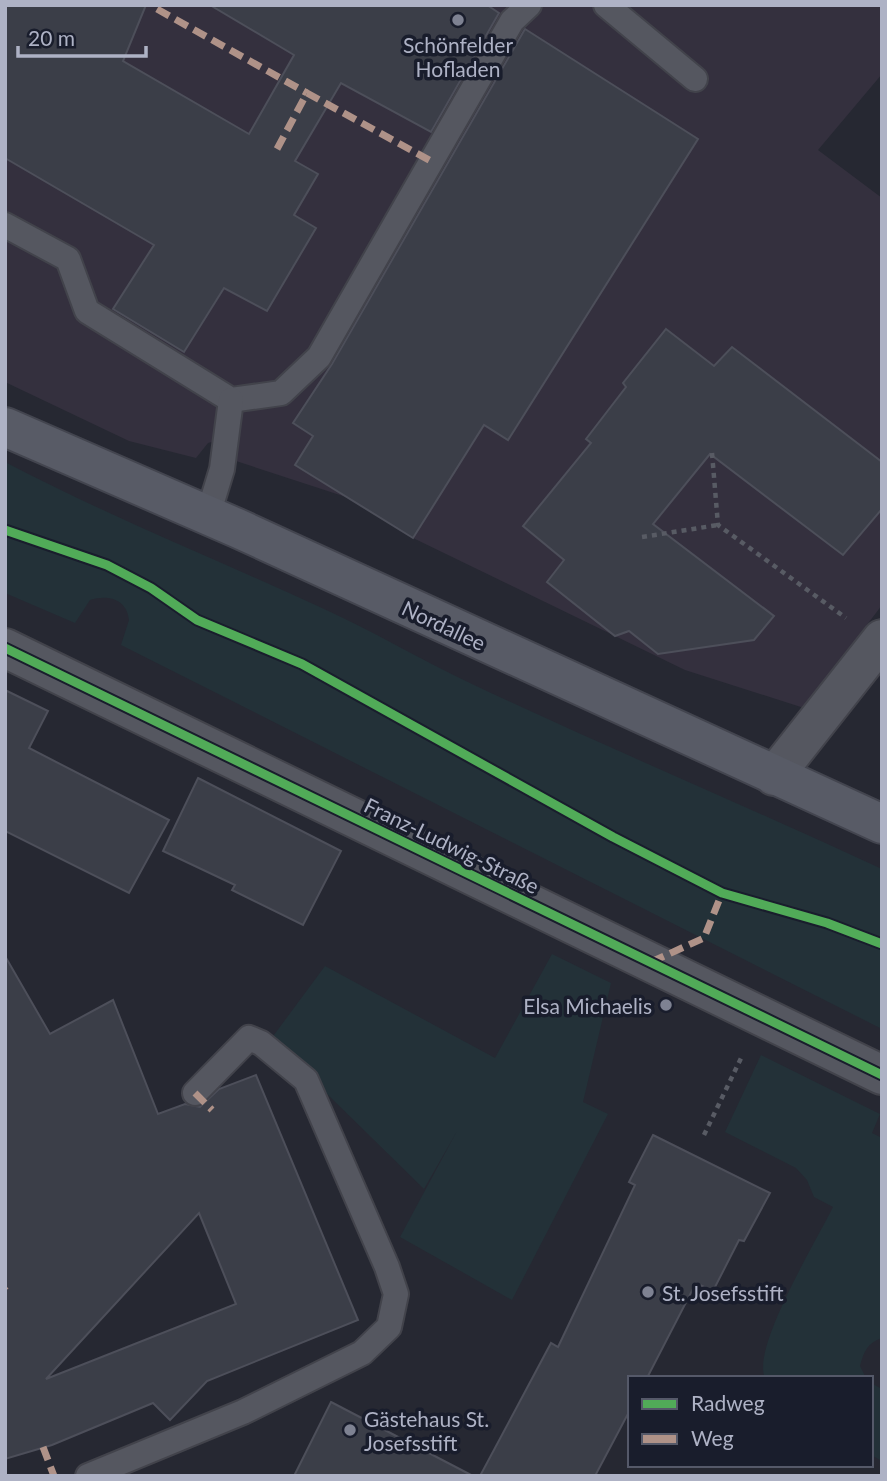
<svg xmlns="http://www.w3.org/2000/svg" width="887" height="1481" viewBox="0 0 887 1481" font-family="Lato,sans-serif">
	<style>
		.medical { fill: #34303e }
		.green { fill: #233138 }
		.building { fill: #3b3e48; stroke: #4d4f5a; stroke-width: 2; fill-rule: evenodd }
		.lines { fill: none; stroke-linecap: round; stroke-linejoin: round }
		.lane-casing { stroke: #42434b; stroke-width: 28 }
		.street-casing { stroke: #42434b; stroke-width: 42 }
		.secondary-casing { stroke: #43454f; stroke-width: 42 }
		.path { stroke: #585b64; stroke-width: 4.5; stroke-dasharray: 5 5; stroke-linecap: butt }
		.lane { stroke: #555760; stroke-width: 24 }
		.street { stroke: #555760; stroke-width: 38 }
		.secondary { stroke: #585b66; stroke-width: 38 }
		.quiet { stroke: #af9288; stroke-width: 7; stroke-dasharray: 14 7; stroke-linecap: butt }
		.cycleway-casing { stroke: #191d2c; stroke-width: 13 }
		.cycleway { stroke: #51ab58; stroke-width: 9 }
		.poi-dot { fill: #7e8292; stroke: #191d2c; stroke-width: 2.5 }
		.labels { text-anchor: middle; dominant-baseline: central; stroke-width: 7; stroke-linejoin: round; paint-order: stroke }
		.poi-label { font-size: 21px; fill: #aeb2c5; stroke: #191d2c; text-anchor: start }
		.street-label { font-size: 21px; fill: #aeb2c5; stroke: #191d2c }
	</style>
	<rect width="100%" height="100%" fill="#262832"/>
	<polygon class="medical" points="5,5 882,5 882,74 818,150 882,198 882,605 804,708 685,670 413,538 346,497 233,460 226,438 208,443 196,458 129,441 5,382"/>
	<g class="green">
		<path d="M 5,462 C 108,516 216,559 322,608 C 373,631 421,660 472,684 C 608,748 746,806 882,869 L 882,1029 L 121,645 L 129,620 C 127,599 108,594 90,600 L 75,623 L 5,593 Z"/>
		<polygon points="552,954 611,983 583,1102 608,1114 512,1300 400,1237 457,1131 424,1189 271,1039 325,966 495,1058"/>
		<path d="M 761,1055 L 880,1114 L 872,1133 L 882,1138 L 882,1338 C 867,1343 864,1352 860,1366 L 866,1378 L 765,1378 C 751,1348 817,1240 833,1207 L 814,1197 L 807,1180 L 796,1168 L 725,1132 Z"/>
		<polygon points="871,1383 882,1389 882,1461 871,1455"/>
	</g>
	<g class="building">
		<polygon points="5,5 146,5 123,61 249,134 294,55 210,5 487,5 499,13 431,132 341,83 295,161 318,174 294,215 316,228 267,311 224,288 184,352 113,309 154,245 5,158"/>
		<polygon points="525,29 698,139 508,440 484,425 413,538 295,465 313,436 293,423 332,364"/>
		<polygon points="666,329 714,366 732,347 882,462 882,509 843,555 710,454 653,524 774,616 754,640 658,654 629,631 615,636 547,582 564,560 523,526 591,443 586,439 626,387 623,383"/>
		<polygon points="5,690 48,711 29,748 169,820 129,893 5,831"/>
		<polygon points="198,778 341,851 303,925 232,890 235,885 163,851"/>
		<path d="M 5,956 L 50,1034 L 113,1000 L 158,1114 L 185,1104 L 200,1107 L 219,1089 L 256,1075 L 358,1320 L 207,1381 L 170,1420 L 153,1403 L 52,1445 L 5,1459 ZM 199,1213 L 236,1304 L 46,1379 Z"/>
		<polygon points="653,1135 770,1193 744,1241 739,1240 713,1291 696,1283 647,1378 630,1378 630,1410 595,1476 480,1476 551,1343 558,1347 635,1185 629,1182"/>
		<polygon points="331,1402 473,1476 294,1476"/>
	</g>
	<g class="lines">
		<g class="lane-casing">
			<g id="lane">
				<polyline points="606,5 695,79"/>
				<polyline points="5,225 68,259 87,311 231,400 281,393 319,357 512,21 529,5"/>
				<polyline points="208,515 222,469 231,400"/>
				<polyline points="88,1476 243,1412 362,1353 389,1327 396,1294 387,1267 306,1080 261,1043 249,1038 195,1093"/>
			</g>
		</g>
		<g class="street-casing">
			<g id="street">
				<polyline points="5,648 882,1075"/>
				<polyline points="774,776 882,639"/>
			</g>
		</g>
		<g class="secondary-casing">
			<polyline id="secondary" points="5,427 237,528 882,824"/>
		</g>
		<g class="path">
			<polyline points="712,453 718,525 846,618"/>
			<polyline points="642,537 718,525"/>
			<polyline points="704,1135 743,1054"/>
		</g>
		<use href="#lane" class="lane"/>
		<use href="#street" class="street"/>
		<use href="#secondary" class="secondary"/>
		<g class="quiet">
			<polyline points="157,9 307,93"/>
			<polyline points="277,149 307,93 431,161"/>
			<polyline points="651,962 704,938 722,893"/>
			<polyline points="195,1093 212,1110"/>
			<polyline points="5,1287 6,1286"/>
			<polyline points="43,1447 54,1476"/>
		</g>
		<g class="cycleway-casing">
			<g id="cycleway">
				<polyline points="5,530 107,565 151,588 197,620 302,664 613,837 722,893 827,923 882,944"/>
				<polyline points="5,648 882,1075"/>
			</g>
		</g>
		<use href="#cycleway" class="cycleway"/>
	</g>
	<g class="poi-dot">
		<circle cx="458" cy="20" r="7"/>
		<circle cx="666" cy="1005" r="7"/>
		<circle cx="648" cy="1292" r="7"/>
		<circle cx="350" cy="1430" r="7"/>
	</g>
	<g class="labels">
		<g class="poi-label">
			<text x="458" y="44" text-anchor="middle">Schönfelder<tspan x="458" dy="24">Hofladen</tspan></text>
			<text x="652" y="1005" text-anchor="end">Elsa Michaelis</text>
			<text x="662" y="1292">St. Josefsstift</text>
			<text x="364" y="1418">Gästehaus St.<tspan x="364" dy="24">Josefsstift</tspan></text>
		</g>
		<g class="street-label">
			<text transform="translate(444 625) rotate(25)">Nordallee</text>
			<text transform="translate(452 845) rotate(26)">Franz-Ludwig-Straße</text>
		</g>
	</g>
	<rect width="887" height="1481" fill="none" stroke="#aeb2c5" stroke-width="14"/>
	<rect x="628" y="1376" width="245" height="91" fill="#191d2c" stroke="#555969" stroke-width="2"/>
	<rect x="642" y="1399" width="35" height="10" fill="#51ab58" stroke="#555969" stroke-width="2"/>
	<text x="691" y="1411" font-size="21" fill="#aeb2c5">Radweg</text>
	<rect x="642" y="1434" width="35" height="10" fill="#af9288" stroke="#555969" stroke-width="2"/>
	<text x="691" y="1446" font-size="21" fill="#aeb2c5">Weg</text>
	<path d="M18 46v10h128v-10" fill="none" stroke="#aeb2c5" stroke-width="3.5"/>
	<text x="28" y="46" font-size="21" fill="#aeb2c5" stroke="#191d2c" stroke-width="5" paint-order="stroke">20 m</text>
</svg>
